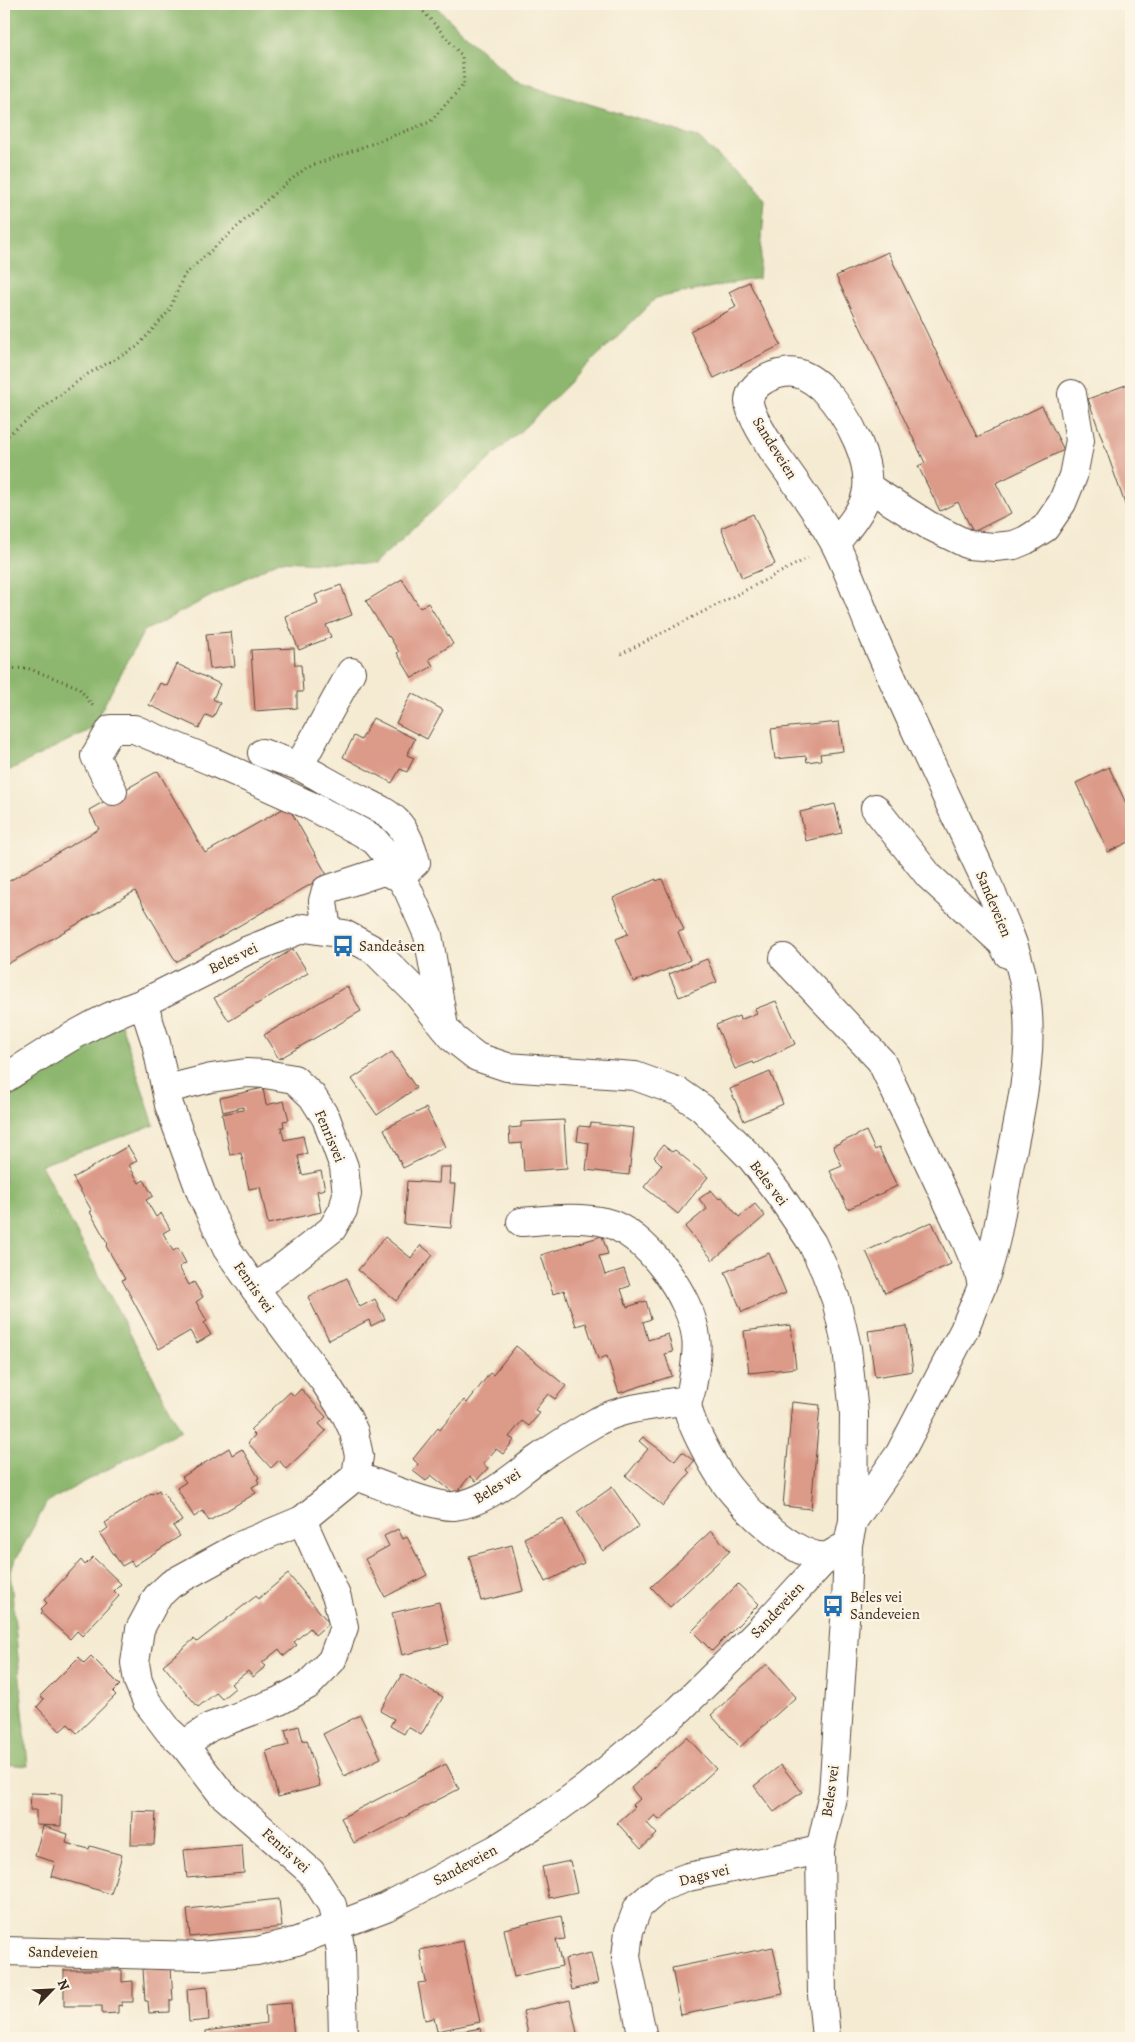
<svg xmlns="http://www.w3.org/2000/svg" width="1135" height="2042" viewBox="0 0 1135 2042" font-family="Alegreya,serif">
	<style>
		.forest { fill: #8db76e; stroke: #647046 }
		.building { fill: #dc9a89 }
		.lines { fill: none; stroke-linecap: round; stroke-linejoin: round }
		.minor-casing { stroke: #574739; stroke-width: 30 }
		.path { stroke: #574739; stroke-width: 3; stroke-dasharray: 1 4; stroke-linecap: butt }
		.minor { stroke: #fff; stroke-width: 28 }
		.labels { text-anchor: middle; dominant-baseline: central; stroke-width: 4.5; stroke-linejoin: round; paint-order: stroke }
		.street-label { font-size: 15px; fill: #3b2a1e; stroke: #fcf5e5 }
		.poi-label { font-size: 15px; fill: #3b2a1e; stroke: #fcf5e5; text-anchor: start }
	</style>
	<rect width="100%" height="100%" fill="#fcf5e5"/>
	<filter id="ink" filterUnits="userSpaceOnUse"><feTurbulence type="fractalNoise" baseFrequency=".02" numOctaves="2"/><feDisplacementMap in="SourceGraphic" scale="10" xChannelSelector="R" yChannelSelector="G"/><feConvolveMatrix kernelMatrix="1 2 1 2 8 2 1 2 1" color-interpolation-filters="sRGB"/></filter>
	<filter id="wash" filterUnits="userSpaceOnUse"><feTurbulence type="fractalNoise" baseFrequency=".0096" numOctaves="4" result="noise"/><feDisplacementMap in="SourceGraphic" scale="20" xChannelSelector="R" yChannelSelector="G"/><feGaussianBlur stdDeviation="1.12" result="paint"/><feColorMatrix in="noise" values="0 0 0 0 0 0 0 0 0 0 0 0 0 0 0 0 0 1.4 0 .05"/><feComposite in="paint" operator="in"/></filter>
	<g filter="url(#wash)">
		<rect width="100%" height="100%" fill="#f5ebd3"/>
		<g class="forest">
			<polygon points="4,4 433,4 514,81 697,137 765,199 759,278 656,298 527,425 373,565 279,561 144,631 91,729 4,773"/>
			<polygon points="121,1024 154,1125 41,1165 181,1430 47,1502 10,1570 28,1766 4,1764 4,1097"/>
		</g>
		<g id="blocks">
			<g class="building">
				<polygon points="888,252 977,437 1042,406 1064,450 996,483 1011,513 973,532 958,502 940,511 918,466 925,463 836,276"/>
				<polygon points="749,282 781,345 714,378 690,331 736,307 729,292"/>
				<polygon points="1131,383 1131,521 1088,399"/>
				<polygon points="753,514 775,564 742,578 721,528"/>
				<polygon points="402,579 420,608 428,603 453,644 429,659 433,666 412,678 397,653 399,652 389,636 388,637 366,601"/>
				<polygon points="341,585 352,615 326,625 331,637 299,650 285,616 318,603 315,595"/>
				<polygon points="231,632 235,666 210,669 206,634"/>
				<polygon points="294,648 295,665 301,665 303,692 297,692 297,708 255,711 251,650"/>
				<polygon points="177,664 220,684 213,699 220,703 213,718 206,715 199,728 149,705 160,683 167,686"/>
				<polygon points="412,693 443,710 427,739 396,723"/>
				<polygon points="373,718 415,739 407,755 414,758 407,772 400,769 392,783 343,757 354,736 361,740"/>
				<polygon points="839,722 843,751 820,754 821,760 807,762 806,756 775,759 771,729"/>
				<polygon points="1109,767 1131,814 1131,841 1108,852 1076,783"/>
				<polygon points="158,771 205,853 288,806 327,875 176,962 135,891 4,966 4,884 99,829 89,810"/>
				<polygon points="835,804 842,833 806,841 800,812"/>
				<polygon points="656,879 656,881 662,879 684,930 678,932 690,960 647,978 646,977 634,982 616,939 628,934 613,898"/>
				<polygon points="293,949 308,973 229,1021 214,998"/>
				<polygon points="707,959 717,982 679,997 669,974"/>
				<polygon points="347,986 361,1011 279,1059 264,1035"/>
				<polygon points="776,1001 795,1044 754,1064 753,1062 735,1069 716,1025 739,1016 740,1020 757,1013 755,1009"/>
				<polygon points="392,1052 416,1088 377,1115 352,1079"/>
				<polygon points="770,1072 783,1104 744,1121 730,1089"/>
				<polygon points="263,1088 266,1105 284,1101 289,1120 283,1121 284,1127 281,1127 284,1140 303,1136 307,1154 298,1156 302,1175 321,1171 325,1189 317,1191 321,1212 268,1224 260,1187 249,1189 241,1153 230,1155 222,1114 243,1110 243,1107 223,1112 220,1098"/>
				<polygon points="426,1108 445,1147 403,1168 384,1129"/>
				<polygon points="564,1120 567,1168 524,1171 522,1143 510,1144 509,1128 521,1127 521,1122"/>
				<polygon points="591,1123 634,1128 629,1175 586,1170 589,1143 577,1141 579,1126 590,1127"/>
				<polygon points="866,1131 875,1150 879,1148 897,1186 848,1209 830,1171 842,1166 833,1146"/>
				<polygon points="663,1145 672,1152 675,1150 708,1177 678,1214 644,1187 662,1165 654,1157"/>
				<polygon points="128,1146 137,1161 129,1165 139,1183 144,1180 153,1196 146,1200 156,1217 161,1213 170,1229 163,1233 173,1251 178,1248 186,1263 179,1267 189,1285 194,1282 203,1297 196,1302 207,1321 204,1323 211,1335 197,1343 190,1331 159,1349 122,1280 125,1279 106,1246 108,1244 90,1212 92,1211 73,1178"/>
				<polygon points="440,1167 451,1167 450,1184 455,1184 451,1228 404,1224 407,1181 439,1183"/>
				<polygon points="711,1190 719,1199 722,1197 739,1217 755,1204 765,1216 713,1260 685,1227 707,1209 699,1199"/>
				<polygon points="932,1222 951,1264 885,1293 866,1251"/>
				<polygon points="602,1236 608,1254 599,1256 605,1275 624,1269 630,1286 621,1289 627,1307 646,1301 651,1319 643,1322 648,1340 668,1334 673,1352 665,1354 672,1376 619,1393 607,1356 598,1359 586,1323 576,1326 564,1290 553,1294 541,1255"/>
				<polygon points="385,1237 411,1258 421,1245 433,1255 396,1301 358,1270"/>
				<polygon points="769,1253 786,1293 742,1312 725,1272"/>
				<polygon points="347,1278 360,1307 375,1299 385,1319 371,1326 369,1320 329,1340 308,1297"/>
				<polygon points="791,1325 796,1368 749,1373 744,1331"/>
				<polygon points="907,1326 913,1371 875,1377 868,1331"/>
				<polygon points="516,1346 566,1386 555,1399 548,1394 535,1410 540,1413 529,1426 522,1421 509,1437 514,1440 503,1454 496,1449 483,1464 488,1468 476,1481 470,1476 455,1494 431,1475 426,1481 413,1471 418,1464 413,1459 438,1428 440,1430 464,1400 467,1403 490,1373 493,1375"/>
				<polygon points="301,1389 326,1417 319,1424 326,1431 286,1469 279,1460 271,1468 248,1443 255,1435 250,1430 290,1392 294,1396"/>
				<polygon points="792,1402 820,1405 811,1509 783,1506"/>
				<polygon points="643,1437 675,1461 682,1452 694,1461 687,1470 690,1473 663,1506 626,1476 648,1449 639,1441"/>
				<polygon points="229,1448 232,1455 242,1449 259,1478 257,1479 259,1483 252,1487 256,1493 209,1521 203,1511 194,1517 177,1488 186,1482 182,1477"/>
				<polygon points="612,1487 639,1526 603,1551 577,1512"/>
				<polygon points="159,1490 161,1494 163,1492 182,1521 173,1526 180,1536 134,1566 131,1561 122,1566 100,1534 108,1528 105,1523 151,1493 152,1494"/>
				<polygon points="563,1519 584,1563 545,1582 524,1538"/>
				<polygon points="398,1529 403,1539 407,1537 427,1575 385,1597 365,1559 389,1546 384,1536"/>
				<polygon points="711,1531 730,1551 670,1607 651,1587"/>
				<polygon points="512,1545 523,1591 481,1601 469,1556"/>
				<polygon points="93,1557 121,1584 114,1591 119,1596 82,1636 77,1631 70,1639 41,1613 43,1611 41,1609 47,1603 44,1600 81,1560 85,1565"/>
				<polygon points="288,1574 329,1623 315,1635 310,1628 294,1642 297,1645 284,1656 279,1649 262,1663 266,1666 253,1677 248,1671 231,1684 235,1688 222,1699 216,1693 198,1707 163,1665 194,1639 197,1642 256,1596 258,1599"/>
				<polygon points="738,1584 759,1604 712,1651 692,1631"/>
				<polygon points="439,1602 449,1644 402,1655 392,1613"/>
				<polygon points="91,1656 120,1685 113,1692 116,1695 77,1733 68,1724 60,1731 37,1707 44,1699 40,1696 79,1657 84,1663"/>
				<polygon points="767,1664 796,1697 740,1747 711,1715"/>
				<polygon points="402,1674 443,1697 421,1735 408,1727 404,1734 390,1726 394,1719 380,1711"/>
				<polygon points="360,1715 381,1758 344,1776 323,1734"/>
				<polygon points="299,1726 303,1741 307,1740 320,1786 278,1797 266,1751 289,1745 285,1730"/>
				<polygon points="687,1737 716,1769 660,1820 655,1815 647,1823 657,1834 641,1849 617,1823 635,1807 633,1805 640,1799 631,1788"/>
				<polygon points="446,1764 459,1789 354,1843 341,1818"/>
				<polygon points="781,1765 802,1792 774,1812 754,1786"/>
				<polygon points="31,1793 62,1794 61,1826 36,1825 36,1810 30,1810"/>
				<polygon points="132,1811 156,1812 154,1845 131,1845"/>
				<polygon points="43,1826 68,1834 66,1843 89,1849 90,1846 122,1855 111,1894 51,1876 55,1862 35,1856"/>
				<polygon points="242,1845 244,1873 187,1878 184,1850"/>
				<polygon points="570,1861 577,1892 549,1898 542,1867"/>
				<polygon points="279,1899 282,1927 190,1937 187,1909"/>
				<polygon points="561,1916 565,1939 556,1940 562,1966 514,1977 504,1929"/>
				<polygon points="463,1941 480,2022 437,2031 434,2018 425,2020 418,1983 426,1982 420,1950"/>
				<polygon points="773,1947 783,1994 681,2015 672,1968"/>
				<polygon points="591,1953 598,1983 572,1990 565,1959"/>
				<polygon points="171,1967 173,2000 170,2000 170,2012 149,2013 148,2001 145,2001 143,1969"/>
				<polygon points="64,1970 122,1970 122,1982 133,1981 133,2002 122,2002 122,2006 118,2005 118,2013 102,2014 102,2006 64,2006"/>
				<polygon points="207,1987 209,2020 189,2022 187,1989"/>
				<polygon points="570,2000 578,2038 529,2038 523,2011"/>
				<polygon points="291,2003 294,2038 206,2038 206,2031 266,2023 265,2005"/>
				<polygon points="480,2028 482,2038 435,2038 435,2037"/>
			</g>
		</g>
	</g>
	<g filter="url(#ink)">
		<use href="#blocks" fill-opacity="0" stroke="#574739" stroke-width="1"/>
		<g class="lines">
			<g class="minor-casing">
				<g id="minor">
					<polyline points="868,487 928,525 969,545 995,547 1014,545 1026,540 1045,528 1062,503 1073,476 1080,440 1072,394"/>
					<path d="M 835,544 C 844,532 857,518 863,504 C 879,468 847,413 822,388 C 811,378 799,370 784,373 C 770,375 749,385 749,402 C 750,415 767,441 774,452 C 795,482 818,512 835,544 C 850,573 860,605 873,635 C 904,706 937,777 970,847 C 990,891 1015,936 1024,984 C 1037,1046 1020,1112 1008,1173 C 1001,1211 996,1250 982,1286"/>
					<polyline points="262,753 299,766"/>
					<path d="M 113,791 L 95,756 L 111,729 L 134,729 L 211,761 L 309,805 L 361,832 L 375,841 L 387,855 L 400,877 L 416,862 C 404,816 389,814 350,794 C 333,785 316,775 299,766 L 351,672"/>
					<polyline points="875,808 929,876 1002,943 1008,954"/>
					<polyline points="327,931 323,901 326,890 383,871 400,877 408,890 428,935 444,1027 454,1039 477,1057 507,1067 635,1076 679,1092 702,1108 752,1159 779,1194 812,1243 825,1271 836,1300 847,1348 854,1413 853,1521 848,1544 846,1605 833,1793 820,1850 822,1995 826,2038"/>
					<polyline points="784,958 881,1061 966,1241 979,1272 982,1286 964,1330 900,1453 853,1521"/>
					<polyline points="143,1003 246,951 304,928 344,934 374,950 416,992 443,1026"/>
					<path d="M 4,1079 C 49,1050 92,1021 143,1003 L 156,1043 L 169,1105 L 201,1193 L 227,1249 L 255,1289 L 324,1381 L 346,1415 L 354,1432 L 359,1456 L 356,1476 L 302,1520 L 242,1545 L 171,1584 L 157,1597 L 140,1629 L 135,1663 L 138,1681 L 147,1702 L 169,1731 L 184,1745 L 221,1793 L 311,1872 L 332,1905 L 341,1951 L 343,2038"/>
					<polyline points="167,1089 211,1078 246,1073 265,1074 294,1079 312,1096 326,1118 344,1167 347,1194 343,1210 332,1229 255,1289"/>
					<path d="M 521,1222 C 548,1220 577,1216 604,1222 C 645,1231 692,1298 696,1338 C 698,1349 694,1376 692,1387 C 689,1400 685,1402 690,1416 C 695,1432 712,1463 721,1477 C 737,1502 796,1561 827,1556 C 831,1555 836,1551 840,1549"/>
					<path d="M 356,1476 C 377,1483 434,1508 454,1506 C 485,1503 511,1478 536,1460 C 556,1446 577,1433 598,1421 C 624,1407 658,1405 687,1400"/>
					<polyline points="184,1745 210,1727 279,1701 308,1685 332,1660 344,1627 337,1598 302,1520"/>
					<polyline points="4,1951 200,1956 257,1951 297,1941 386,1907 496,1849 543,1819 588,1786 680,1709 756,1634 828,1556"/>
					<polyline points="643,2038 626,1957 629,1931 638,1907 661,1887 688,1877 820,1850"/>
				</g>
			</g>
			<g class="path">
				<polyline points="4,438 86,375 137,347 169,311 184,275 278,190 306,168 430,122 464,84 462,56 424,12 419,4"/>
				<polyline points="621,654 808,558"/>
				<polyline points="4,669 27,668 78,687 93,706"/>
			</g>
			<use href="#minor" class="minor"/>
		</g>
	</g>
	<defs>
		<g id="bus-bare" transform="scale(1.725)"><path d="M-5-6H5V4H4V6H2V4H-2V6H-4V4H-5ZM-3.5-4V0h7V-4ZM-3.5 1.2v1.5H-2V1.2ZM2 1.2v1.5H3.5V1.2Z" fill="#1f6fb2" stroke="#fcf5e5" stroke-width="2.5" paint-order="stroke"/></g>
	</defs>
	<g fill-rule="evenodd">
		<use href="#bus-bare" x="343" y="946"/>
		<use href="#bus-bare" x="833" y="1606"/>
	</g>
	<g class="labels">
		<g class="street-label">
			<text transform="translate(775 448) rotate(58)">Sandeveien</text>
			<text transform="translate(994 904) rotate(67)">Sandeveien</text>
			<text transform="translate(233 958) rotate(-26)">Beles vei</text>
			<text transform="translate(330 1136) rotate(67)">Fenrisvei</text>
			<text transform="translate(769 1183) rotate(53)">Beles vei</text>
			<text transform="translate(254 1287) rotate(55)">Fenris vei</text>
			<text transform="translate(497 1486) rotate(-32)">Beles vei</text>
			<text transform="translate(777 1610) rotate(-47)">Sandeveien</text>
			<text transform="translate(830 1791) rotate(-82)">Beles vei</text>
			<text transform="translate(286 1850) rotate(42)">Fenris vei</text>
			<text transform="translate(465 1865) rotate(-28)">Sandeveien</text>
			<text transform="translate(704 1875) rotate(-14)">Dags vei</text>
			<text transform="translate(63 1952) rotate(1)">Sandeveien</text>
		</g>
		<g class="poi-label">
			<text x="359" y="946">Sandeåsen</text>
			<text x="850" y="1597">Beles vei<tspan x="850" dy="17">Sandeveien</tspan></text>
		</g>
	</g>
	<rect width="1135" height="2042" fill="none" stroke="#fcf5e5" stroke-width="20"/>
	<g transform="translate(52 1990) rotate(66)" stroke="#fcf5e5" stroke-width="4" paint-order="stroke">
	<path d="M0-4L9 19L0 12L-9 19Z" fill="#3b2a1e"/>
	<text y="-8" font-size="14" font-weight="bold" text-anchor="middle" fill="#3b2a1e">N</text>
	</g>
</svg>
